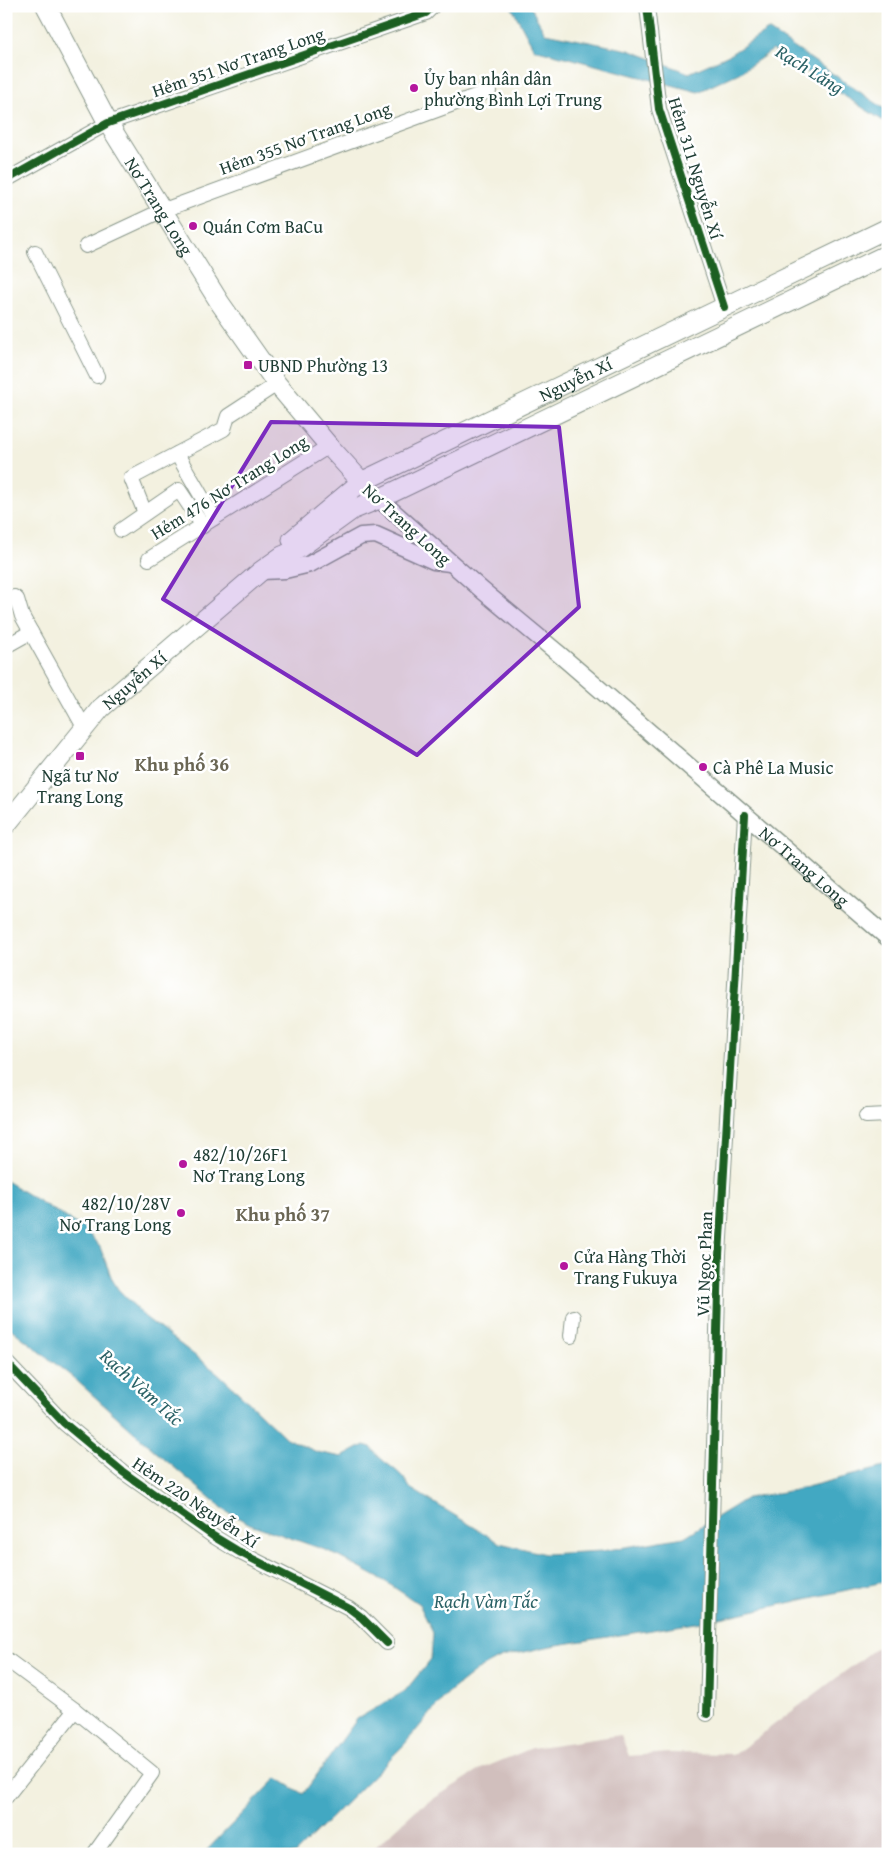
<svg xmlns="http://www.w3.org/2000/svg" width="894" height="1860" viewBox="0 0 894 1860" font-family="'Gentium Book Plus',serif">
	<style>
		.industrial { fill: #d1bfbd }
		.water { fill: #42a8c2; stroke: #30727b }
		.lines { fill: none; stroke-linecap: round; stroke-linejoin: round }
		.minor-casing { stroke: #89978a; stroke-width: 16 }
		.tertiary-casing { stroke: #89978a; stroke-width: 19 }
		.secondary-casing { stroke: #89978a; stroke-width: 21 }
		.minor { stroke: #fff; stroke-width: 14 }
		.tertiary { stroke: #fff; stroke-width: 16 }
		.secondary { stroke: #fff; stroke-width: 19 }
		.cycleway-casing { stroke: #fff; stroke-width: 11 }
		.cycleway { stroke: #1b5e20; stroke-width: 8 }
		.marked { fill: #7b2cbf; fill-opacity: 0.2; stroke: #7b2cbf; stroke-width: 4; stroke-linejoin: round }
		.poi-dot { fill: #b5179e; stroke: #fff; stroke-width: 2 }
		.labels { text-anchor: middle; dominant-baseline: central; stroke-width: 5; stroke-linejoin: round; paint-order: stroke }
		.street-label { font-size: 18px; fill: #1f3d34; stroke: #fff }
		.poi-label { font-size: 18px; fill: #1f3d34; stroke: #fff; text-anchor: start }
		.water-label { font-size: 19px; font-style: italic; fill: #2b6266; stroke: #fff }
		.neighbourhood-label { font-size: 19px; font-weight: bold; fill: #6a6654; stroke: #fff }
	</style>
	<rect width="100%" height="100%" fill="#fff"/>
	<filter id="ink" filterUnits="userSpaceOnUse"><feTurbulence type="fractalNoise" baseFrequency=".02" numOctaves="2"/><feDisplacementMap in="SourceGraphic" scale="10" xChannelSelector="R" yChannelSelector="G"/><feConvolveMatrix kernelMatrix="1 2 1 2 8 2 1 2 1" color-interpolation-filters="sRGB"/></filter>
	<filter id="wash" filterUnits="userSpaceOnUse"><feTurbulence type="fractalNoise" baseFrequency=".0096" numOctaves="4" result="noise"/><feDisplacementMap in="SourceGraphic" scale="20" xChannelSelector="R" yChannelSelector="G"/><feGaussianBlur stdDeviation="1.12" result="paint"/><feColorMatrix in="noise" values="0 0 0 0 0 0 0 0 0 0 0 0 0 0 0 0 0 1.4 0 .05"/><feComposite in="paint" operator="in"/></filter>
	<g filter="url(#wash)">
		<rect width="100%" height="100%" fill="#f3f1e0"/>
		<polygon class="industrial" points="883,1643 888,1644 888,1854 368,1854 417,1809 481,1769 532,1748 621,1735 629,1756 670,1753 735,1754"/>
		<g class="water">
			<polygon points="511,6 530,6 545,33 629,50 689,73 729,55 768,30 888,111 888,124 773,50 739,73 698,92 534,49"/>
			<path d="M 6,1181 L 85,1229 L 100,1247 L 112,1279 L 118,1289 L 145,1317 L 219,1374 L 286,1438 L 317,1452 L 342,1457 L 364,1445 L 371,1447 C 381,1464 402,1469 410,1488 L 500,1543 L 545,1554 L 602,1551 L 684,1537 L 747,1498 L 795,1490 L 888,1466 L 888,1581 L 702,1622 L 551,1646 L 502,1657 L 476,1671 L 448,1693 L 403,1746 L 295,1854 L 203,1854 L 277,1778 L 303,1794 L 357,1719 L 405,1691 L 431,1659 L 433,1633 L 419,1604 L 386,1582 L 328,1551 L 250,1524 L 227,1512 L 156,1452 L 76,1380 L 6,1325 Z"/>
		</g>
	</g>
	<g filter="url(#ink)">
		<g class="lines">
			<g class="minor-casing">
				<g id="minor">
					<polyline points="647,6 659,109 724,307"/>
					<polyline points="6,180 108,123 426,13 433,6"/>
					<polyline points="86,246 161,211 489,91"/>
					<polyline points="35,252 97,376"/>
					<polyline points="177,454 214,518"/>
					<polyline points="145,513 131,478 224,429 228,416 277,384"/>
					<polyline points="121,530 179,490 203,526"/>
					<polyline points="149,559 329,446"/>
					<polyline points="6,599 14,597 17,599 22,616 84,727"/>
					<polyline points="6,646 31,632"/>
					<polyline points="866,1116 888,1115"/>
					<polyline points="571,1336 573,1317"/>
					<polyline points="6,1362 64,1423 123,1472 213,1536 241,1553 349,1608 361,1617 387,1643"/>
					<polyline points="6,1659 75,1710"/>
					<polyline points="707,1714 719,1255 745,815"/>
					<polyline points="6,1797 75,1710 152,1773 94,1854"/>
				</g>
			</g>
			<g class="tertiary-casing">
				<g id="tertiary">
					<path id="s1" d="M 379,499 L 483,591 L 559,654 L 888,938"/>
					<polyline points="261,571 285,570 310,564 361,536 376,535 434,561 450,563"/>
				</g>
			</g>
			<g class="secondary-casing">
				<g id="secondary">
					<path id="s2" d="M 46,6 L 108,123 L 220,303 L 277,384 L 329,446 L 369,490"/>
					<path id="s3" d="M 292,540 L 361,482 L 888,228"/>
					<path id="s4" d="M 6,825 L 101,708 L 261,571 L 282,556 L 298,549 L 352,510 L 379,499 L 888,254"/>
				</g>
			</g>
			<use href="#minor" class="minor"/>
			<use href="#tertiary" class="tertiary"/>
			<use href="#secondary" class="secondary"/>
			<g class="cycleway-casing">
				<g id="cycleway">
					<polyline points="647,6 659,109 724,307"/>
					<polyline points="6,180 108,123 426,13 433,6"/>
					<polyline points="6,1362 64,1423 123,1472 213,1536 241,1553 349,1608 361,1617 387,1643"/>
					<polyline points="707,1714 719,1255 745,815"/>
				</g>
			</g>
			<use href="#cycleway" class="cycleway"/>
		</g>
	</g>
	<path class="marked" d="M 271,422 L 559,427 L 579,607 L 417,755 L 163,599 Z"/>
	<g class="poi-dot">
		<circle cx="414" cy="88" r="5"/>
		<circle cx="193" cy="226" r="5"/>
		<rect x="243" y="360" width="10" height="10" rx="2.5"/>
		<rect x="75" y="751" width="10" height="10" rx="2.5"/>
		<circle cx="703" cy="767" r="5"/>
		<circle cx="183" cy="1164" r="5"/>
		<circle cx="181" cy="1213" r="5"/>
		<circle cx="564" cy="1266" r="5"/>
	</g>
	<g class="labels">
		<g class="street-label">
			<text transform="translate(238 62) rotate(-19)">Hẻm 351 Nơ Trang Long</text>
			<text transform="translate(305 138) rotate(-20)">Hẻm 355 Nơ Trang Long</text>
			<text transform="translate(696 168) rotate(73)">Hẻm 311 Nguyễn Xí</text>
			<text stroke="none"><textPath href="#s2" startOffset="230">Nơ Trang Long</textPath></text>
			<text stroke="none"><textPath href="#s3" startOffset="328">Nguyễn Xí</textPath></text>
			<text transform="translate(229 487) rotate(-32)">Hẻm 476 Nơ Trang Long</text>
			<text transform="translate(407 524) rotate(42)">Nơ Trang Long</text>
			<text stroke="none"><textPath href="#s4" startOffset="194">Nguyễn Xí</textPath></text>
			<text stroke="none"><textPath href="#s1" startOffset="562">Nơ Trang Long</textPath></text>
			<text transform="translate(704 1264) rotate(-88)">Vũ Ngọc Phan</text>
			<text transform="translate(196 1502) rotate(34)">Hẻm 220 Nguyễn Xí</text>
		</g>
		<g class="poi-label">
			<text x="424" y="78">Ủy ban nhân dân<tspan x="424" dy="21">phường Bình Lợi Trung</tspan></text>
			<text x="203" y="226">Quán Cơm BaCu</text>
			<text x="258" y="365">UBND Phường 13</text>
			<text x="713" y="767">Cà Phê La Music</text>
			<text x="80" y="775" text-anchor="middle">Ngã tư Nơ<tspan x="80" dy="21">Trang Long</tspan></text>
			<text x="193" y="1154">482/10/26F1<tspan x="193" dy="21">Nơ Trang Long</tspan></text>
			<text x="171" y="1203" text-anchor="end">482/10/28V<tspan x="171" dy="21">Nơ Trang Long</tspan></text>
			<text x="574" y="1256">Cửa Hàng Thời<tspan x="574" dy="21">Trang Fukuya</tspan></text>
		</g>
		<g class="water-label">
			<text transform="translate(810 69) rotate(32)">Rạch Lăng</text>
			<text transform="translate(142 1387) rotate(42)">Rạch Vàm Tắc</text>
			<text x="486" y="1601">Rạch Vàm Tắc</text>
		</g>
		<g class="neighbourhood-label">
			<text x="182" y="764">Khu phố 36</text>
			<text x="283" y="1214">Khu phố 37</text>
		</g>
	</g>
	<rect width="894" height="1860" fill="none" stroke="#fff" stroke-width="25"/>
</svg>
